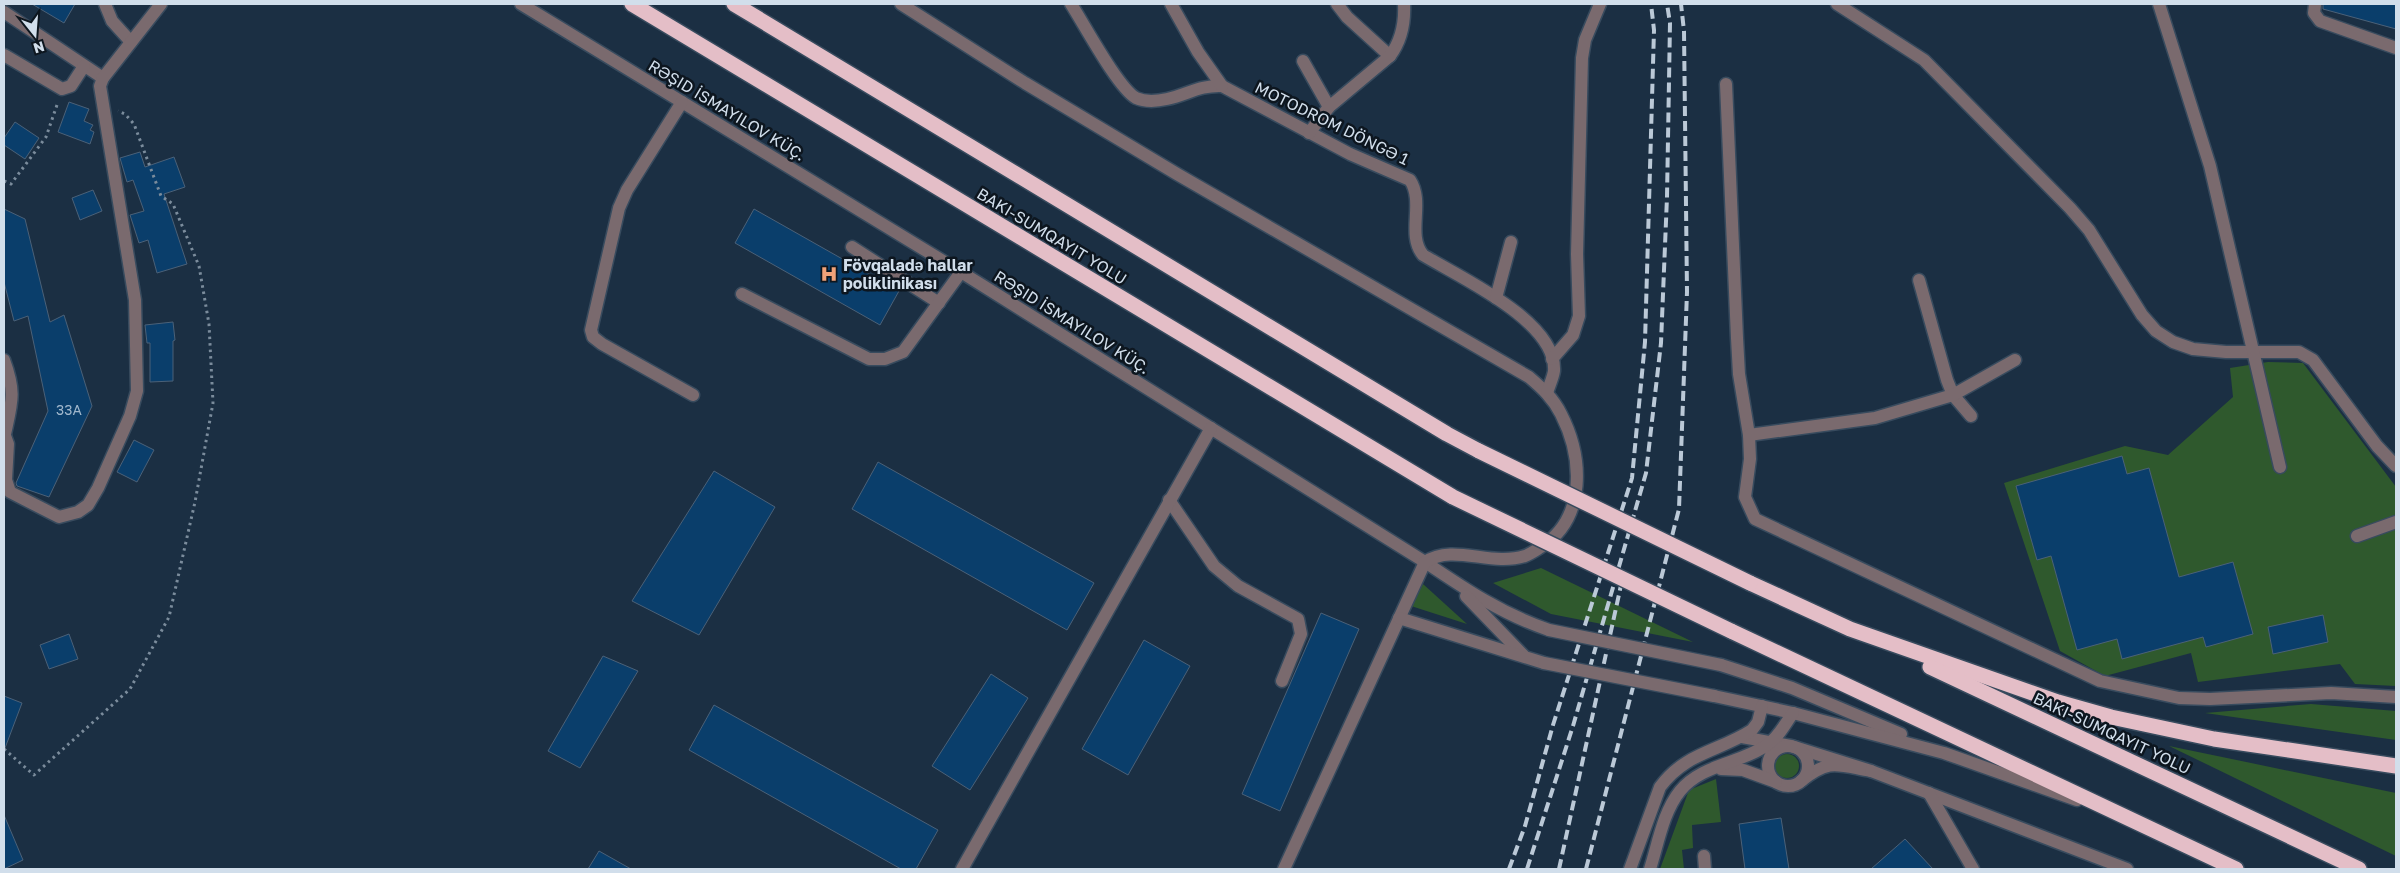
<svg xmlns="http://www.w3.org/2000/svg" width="2400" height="873" viewBox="0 0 2400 873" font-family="'Golos Text',sans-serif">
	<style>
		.green { fill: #2f592d }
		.building { fill: #0a3e6b; stroke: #4b6178 }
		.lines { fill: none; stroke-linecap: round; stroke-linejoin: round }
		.minor-casing { stroke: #384b5e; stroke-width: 15 }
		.highway-casing { stroke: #384b5e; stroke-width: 18 }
		.path { stroke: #7b8c9c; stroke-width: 3; stroke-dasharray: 2.5 4; stroke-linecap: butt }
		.minor { stroke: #7a6a6e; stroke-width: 12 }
		.highway { stroke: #e4bec7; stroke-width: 15 }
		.rail { stroke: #bbc9d7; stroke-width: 4; stroke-dasharray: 10 5; stroke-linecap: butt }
		.minor-bridge-casing { stroke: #384b5e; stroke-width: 15; stroke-linecap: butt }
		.highway-bridge-casing { stroke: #384b5e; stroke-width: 18; stroke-linecap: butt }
		.minor-bridge { stroke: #7a6a6e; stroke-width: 12 }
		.highway-bridge { stroke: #e4bec7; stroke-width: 15 }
		.labels { text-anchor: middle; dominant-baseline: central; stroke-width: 5; stroke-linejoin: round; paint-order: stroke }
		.number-label { font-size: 14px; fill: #9fb6cb }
		.street-label { font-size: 16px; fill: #d1deeb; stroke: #0d161f }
		.poi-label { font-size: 16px; font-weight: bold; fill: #d1deeb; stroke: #0d161f; text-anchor: start }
	</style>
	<rect width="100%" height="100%" fill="#1b2f43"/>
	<g class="green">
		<polygon points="2268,362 2303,363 2396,487 2396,686 2355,684 2340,664 2198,682 2191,653 2105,676 2060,651 2004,483 2125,446 2168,455 2233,397 2230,368"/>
		<polygon points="1541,568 1693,642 1551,614 1493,583"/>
		<polygon points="1423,584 1467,624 1411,606"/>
		<polygon points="2311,704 2396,711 2396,740 2205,713"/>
		<polygon points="2169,746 2396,793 2396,856"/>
		<circle cx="1787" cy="766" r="12"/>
		<polygon points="1716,779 1721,822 1692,825 1693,848 1682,850 1684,869 1660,869 1689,790"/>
	</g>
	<g class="building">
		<polygon points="32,4 75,4 64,23"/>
		<polygon points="2323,4 2396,4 2396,29 2323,9"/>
		<polygon points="69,102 89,109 84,121 93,125 90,130 94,132 90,144 58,132"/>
		<polygon points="15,122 39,138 25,159 4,145 4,138"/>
		<polygon points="140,152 145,167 174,157 185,187 164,194 187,264 157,273 148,240 139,243 130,215 144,211 133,180 127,182 120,158"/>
		<polygon points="93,190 102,211 80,220 72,198"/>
		<polygon points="4,209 25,219 50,322 64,315 92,406 49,497 17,486 16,483 48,411 28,316 14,321 4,282"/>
		<polygon points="754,209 899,291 880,325 735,243"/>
		<polygon points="173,322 175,340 173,341 173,381 150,382 150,343 147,343 145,325"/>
		<polygon points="134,440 154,450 137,482 117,472"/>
		<polygon points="2122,456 2127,474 2149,468 2179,577 2233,562 2253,634 2206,647 2203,637 2122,659 2117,639 2077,650 2051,556 2037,560 2016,486"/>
		<polygon points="878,462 1094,583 1067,630 852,509"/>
		<polygon points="714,471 775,507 699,635 632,601"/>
		<polygon points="1321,613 1359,629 1280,811 1242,794"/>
		<polygon points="2323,615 2328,642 2273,654 2268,627"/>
		<polygon points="69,634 78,659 49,669 40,645"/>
		<polygon points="1144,640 1190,666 1128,775 1082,749"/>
		<polygon points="603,656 638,671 580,768 548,751"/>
		<polygon points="991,674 1028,698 970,790 932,766"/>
		<polygon points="4,696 22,703 5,748 4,748"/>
		<polygon points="714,705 938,830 916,869 901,869 689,750"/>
		<polygon points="4,815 23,860 4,869"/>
		<polygon points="1781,818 1789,869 1745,869 1739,824"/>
		<polygon points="1905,839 1933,869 1871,869"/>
		<polygon points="599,851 631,869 588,869"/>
	</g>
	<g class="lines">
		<g class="minor-casing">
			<g id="minor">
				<polyline points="105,4 112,21 131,42"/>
				<path d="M 521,4 L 961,272 L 1425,562 C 1465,589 1502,614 1549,630"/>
				<path d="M 901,4 L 1025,83 L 1177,174 L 1529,377 C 1542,388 1553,398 1561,414 C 1583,457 1587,518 1541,547 C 1536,550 1530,554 1525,556 C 1490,567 1454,543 1425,562 L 1284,869"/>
				<path d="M 1071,4 C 1084,24 1118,88 1136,98 C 1145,102 1158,101 1167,99 C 1187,95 1199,85 1222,86 L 1350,154 L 1410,180 C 1425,203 1406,234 1423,255 C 1459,277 1557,321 1554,371 C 1553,378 1549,386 1547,393"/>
				<polyline points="1171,4 1198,52 1222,86"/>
				<polyline points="1337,4 1347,17 1390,56"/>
				<polyline points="1837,4 1924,60 2070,208 2089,230 2142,315 2156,331 2173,342 2193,349 2226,352 2299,352 2313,360 2377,446 2396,466"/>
				<polyline points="2159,4 2210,166 2280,467"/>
				<polyline points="2315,4 2314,13 2320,21 2396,48"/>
				<polyline points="4,12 103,78"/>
				<polyline points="4,55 62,89 71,86 84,66"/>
				<polyline points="1303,61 1329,107"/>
				<polyline points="1726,84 1737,338 1739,374 1749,435"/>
				<polyline points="682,102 627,190 619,208 591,330 593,337 602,344 693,395"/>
				<path d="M 1309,133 L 1329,107 L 1390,56 C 1401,41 1405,23 1404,4"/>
				<polyline points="852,247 939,303"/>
				<polyline points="1919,280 1947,380 1953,395 1971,416"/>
				<polyline points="742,294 869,359 885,359 903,352 961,272"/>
				<polyline points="1496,298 1511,242"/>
				<polyline points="1552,359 1573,335 1579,316 1577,254 1582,58 1585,40 1600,4"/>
				<path d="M 4,360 C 16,392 12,402 5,434"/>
				<polyline points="2015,360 1953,395 1875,418 1749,435 1750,459 1745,497 1755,519 2100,681 2179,698 2210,699 2331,693 2396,697"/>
				<polyline points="4,433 8,444 6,480 10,492 59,517 78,512 88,505 98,488 130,416 137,391 135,300 100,86 103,78 161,4"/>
				<polyline points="1169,500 1214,566 1238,586 1298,619 1301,634 1282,681"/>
				<polyline points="2357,536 2396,522"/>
				<polyline points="1466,596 1523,655"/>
				<polyline points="1399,618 1544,663"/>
				<polyline points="1721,665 1792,688 1901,734"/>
				<polyline points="1714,696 1793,713 1944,753 2077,800"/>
				<path d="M 1742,737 L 1791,746 L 1871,771 C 1837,765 1830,758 1801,781"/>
				<circle cx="1788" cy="766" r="20"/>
				<polyline points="1721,769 1743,770 1776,782"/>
				<polyline points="1871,771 2127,869"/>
				<polyline points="1929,793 1973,869"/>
				<polyline points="1704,856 1705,869"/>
				<polyline points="962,869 1211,428"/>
				<path d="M 1630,869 L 1660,787 C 1686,752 1718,752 1752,730 L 1758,722 L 1762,706"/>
				<path d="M 1650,869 C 1658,844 1663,812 1680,791 C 1702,764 1740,764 1767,745 C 1778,738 1785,724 1793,713"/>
			</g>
		</g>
		<g class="highway-casing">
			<g id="highway">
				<polyline points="632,4 1453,497"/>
				<polyline points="734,4 1447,434 1479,451"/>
				<polyline points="1750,583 1850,629 2058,702 2111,717 2214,739 2396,766"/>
				<polyline points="1731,631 2236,869"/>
				<polyline points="1930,667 2359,869"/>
			</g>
		</g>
		<g class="path">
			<polyline points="4,181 11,184 46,137 58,102"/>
			<polyline points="4,749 34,775 130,689 169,617 195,502 213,403 209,324 199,266 173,204 161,196 134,124 125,114 118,111"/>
		</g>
		<use href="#minor" class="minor"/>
		<use href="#highway" class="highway"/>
		<g class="rail">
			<polyline points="1509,869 1525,826 1553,725 1632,478 1645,342 1654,30 1651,4"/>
			<polyline points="1527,869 1573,726 1646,473 1661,343 1667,197 1670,23 1667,4"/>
			<polyline points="1559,869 1623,576"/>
			<polyline points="1586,869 1679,509 1687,292 1684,31 1681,4"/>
		</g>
		<g class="minor-bridge-casing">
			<g id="minor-bridge">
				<polyline points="1549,630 1721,665"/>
				<polyline points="1544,663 1714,696"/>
			</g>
		</g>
		<g class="highway-bridge-casing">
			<g id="highway-bridge">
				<polyline points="1479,451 1750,583"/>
				<polyline points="1453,497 1731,631"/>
			</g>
		</g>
		<use href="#minor-bridge" class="minor-bridge"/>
		<use href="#highway-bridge" class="highway-bridge"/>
	</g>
	<defs>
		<g id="hospital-bare" transform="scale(1.35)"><path d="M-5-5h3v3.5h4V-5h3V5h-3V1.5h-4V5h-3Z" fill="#f0a279" stroke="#0d161f" stroke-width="2.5" paint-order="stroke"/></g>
	</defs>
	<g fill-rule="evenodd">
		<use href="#hospital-bare" x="829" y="274"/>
	</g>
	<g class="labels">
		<g class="number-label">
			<text x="69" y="409">33A</text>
		</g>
		<g class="street-label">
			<text transform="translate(727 110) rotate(31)">RƏŞID İSMAYILOV KÜÇ.</text>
			<text transform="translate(1332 123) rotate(26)">MOTODROM DÖNGƏ 1</text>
			<text transform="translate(1052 236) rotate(31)">BAKI-SUMQAYIT YOLU</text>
			<text transform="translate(1072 322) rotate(32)">RƏŞID İSMAYILOV KÜÇ.</text>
			<text transform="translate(2112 733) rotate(25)">BAKI-SUMQAYIT YOLU</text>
		</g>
		<g class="poi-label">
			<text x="843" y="265">Fövqaladə hallar<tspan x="843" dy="18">poliklinikası</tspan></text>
		</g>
	</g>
	<rect width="2400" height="873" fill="none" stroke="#d1deeb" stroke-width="10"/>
	<g transform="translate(35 35) rotate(163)" stroke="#0d161f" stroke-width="4" paint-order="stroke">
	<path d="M0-4L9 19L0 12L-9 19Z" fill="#d1deeb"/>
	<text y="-8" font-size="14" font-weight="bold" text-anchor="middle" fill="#d1deeb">N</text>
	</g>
</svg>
